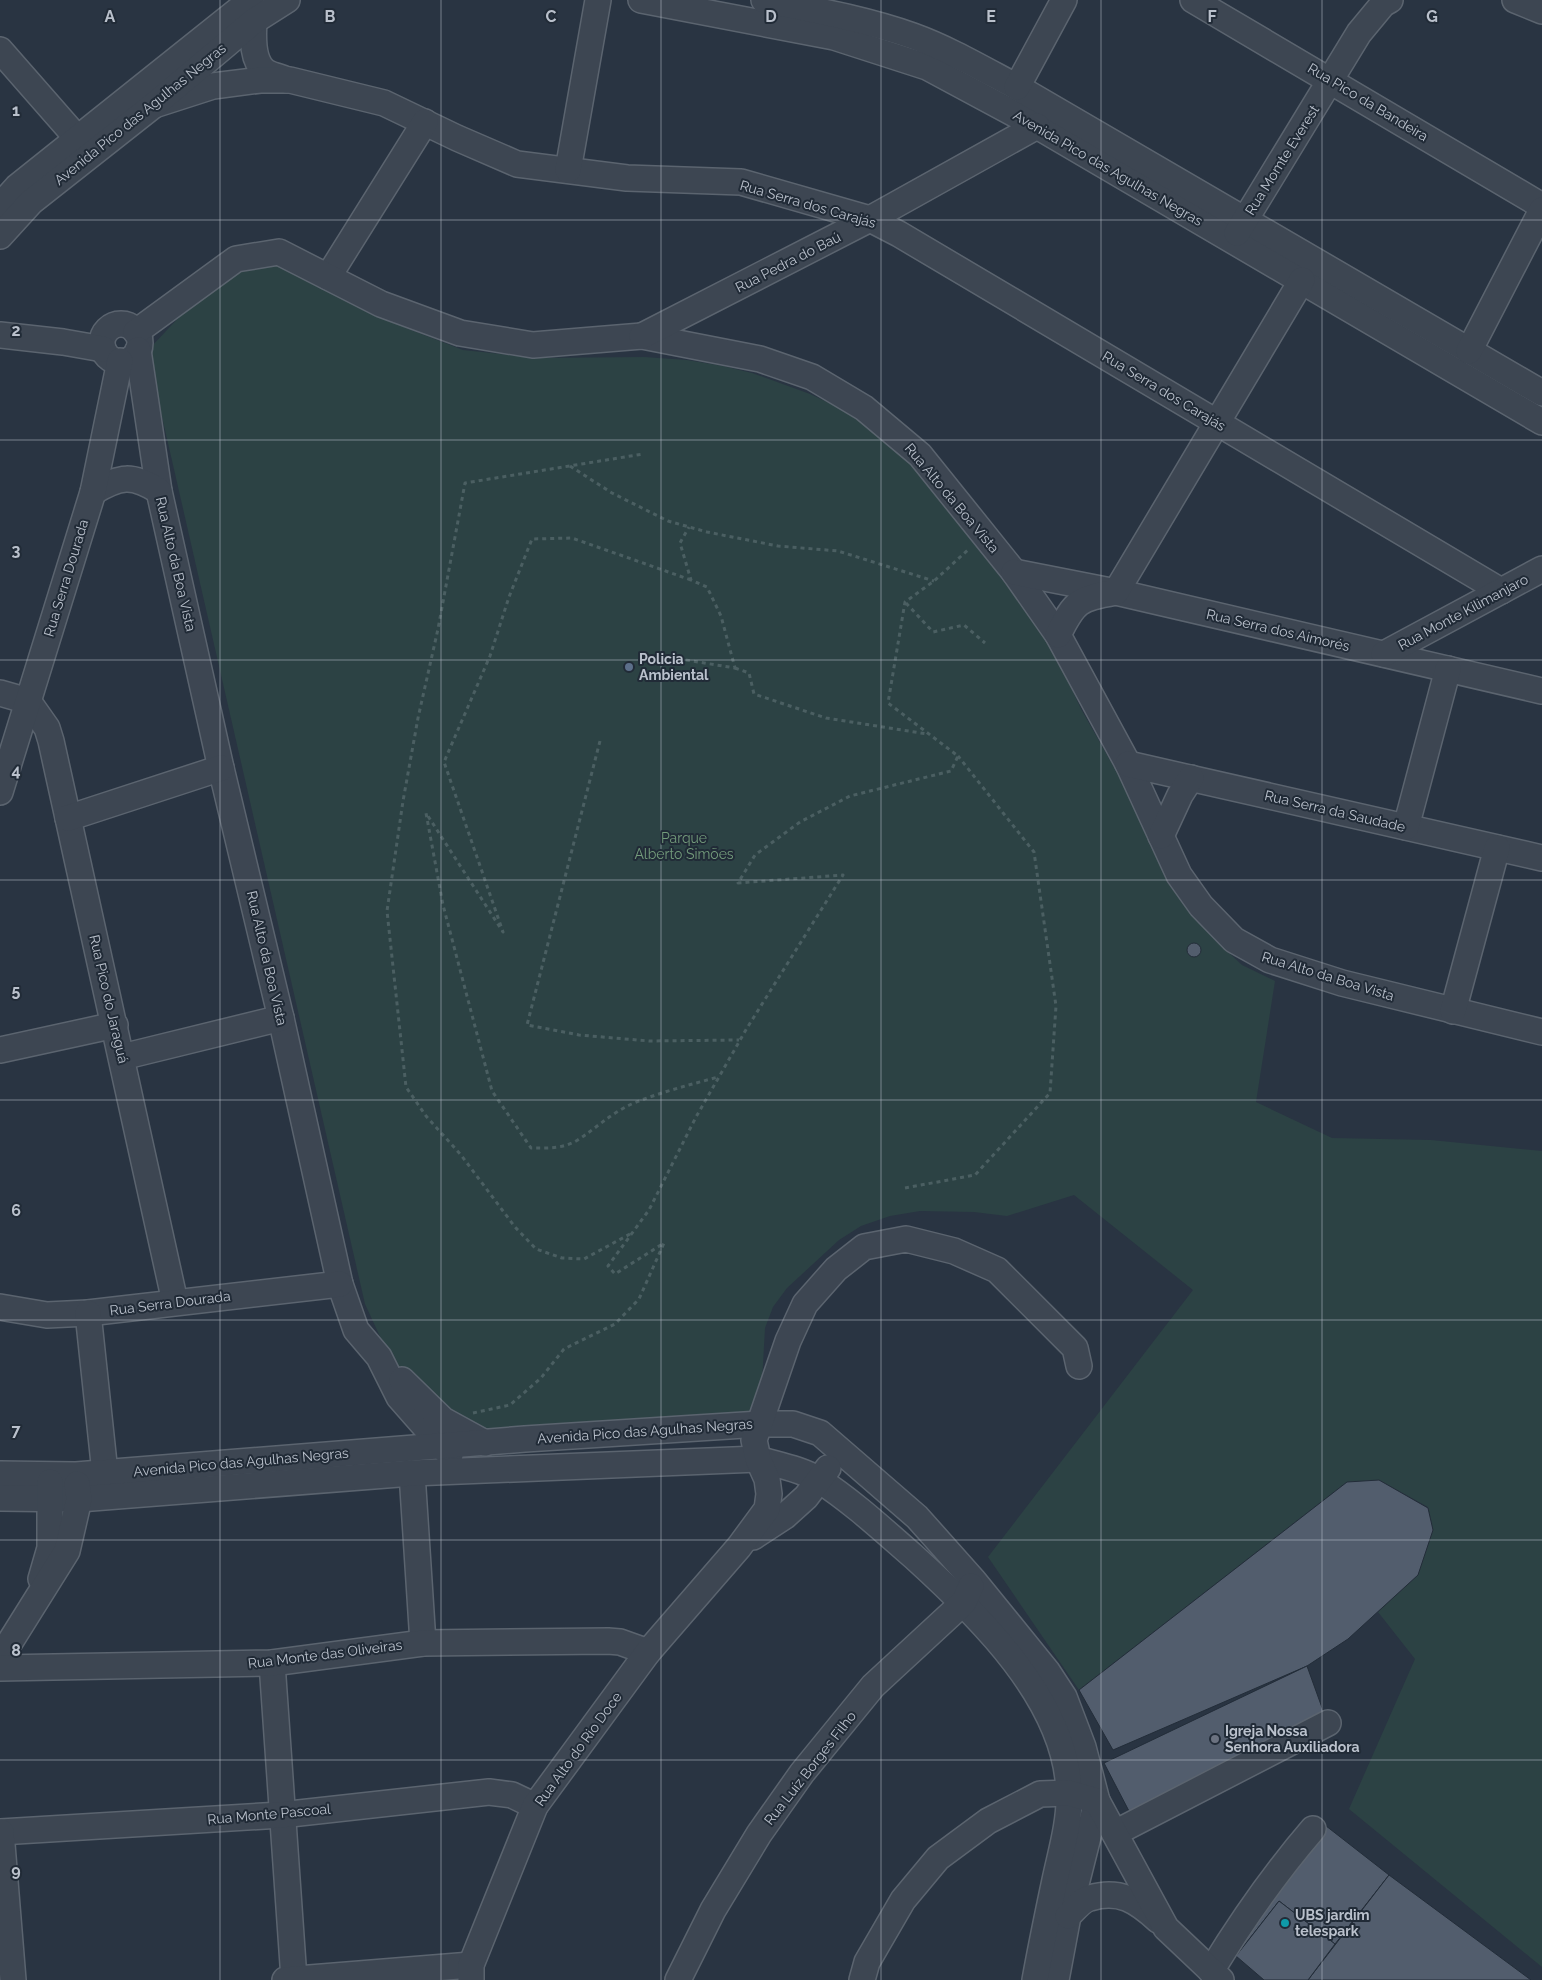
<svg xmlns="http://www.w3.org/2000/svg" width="1542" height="1980" viewBox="0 0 1542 1980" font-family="Raleway,sans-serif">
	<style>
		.green { fill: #2c4244 }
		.building { fill: #525d6d; stroke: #232d39 }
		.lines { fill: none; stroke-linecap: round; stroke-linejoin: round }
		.minor-casing { stroke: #5b646f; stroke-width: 28 }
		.path { stroke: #4b5f62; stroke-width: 3; stroke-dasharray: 4 4; stroke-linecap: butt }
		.minor { stroke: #3d4652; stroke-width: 25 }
		.grid { fill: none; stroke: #bac1cc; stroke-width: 1; stroke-opacity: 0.55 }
		.service-dot { fill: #5c6f8a; stroke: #212b37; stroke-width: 2 }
		.worship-dot { fill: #6b7280; stroke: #212b37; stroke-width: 2 }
		.culture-dot { fill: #0f9aa8; stroke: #212b37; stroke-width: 2 }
		.labels { text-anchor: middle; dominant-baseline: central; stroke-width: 4; stroke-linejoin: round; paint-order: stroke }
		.street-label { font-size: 14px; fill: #bac1cc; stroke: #212b37 }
		.poi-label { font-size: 14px; font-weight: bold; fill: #bac1cc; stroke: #212b37; text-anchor: start }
		.park-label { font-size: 14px; fill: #739b7b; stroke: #212b37 }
		.grid-label { font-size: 16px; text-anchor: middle; font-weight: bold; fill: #bac1cc; stroke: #212b37; stroke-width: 4; stroke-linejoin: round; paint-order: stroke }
	</style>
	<rect width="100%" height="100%" fill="#293442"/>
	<polygon class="green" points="272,263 283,266 406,328 463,350 537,358 644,357 687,360 723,366 752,373 810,394 846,411 879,431 923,475 1038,627 1056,655 1081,709 1132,799 1188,907 1216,941 1242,965 1275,981 1256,1102 1332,1138 1431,1140 1542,1151 1542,1967 1349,1809 1415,1659 1378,1612 1418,1575 1433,1530 1428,1507 1379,1480 1347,1482 1079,1690 988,1557 1193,1290 1074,1195 1007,1216 974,1212 920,1211 890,1216 861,1226 839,1240 787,1288 773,1307 765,1328 761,1400 753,1415 486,1437 438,1408 402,1372 383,1343 365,1304 149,360 151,347 184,312 235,272"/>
	<g class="building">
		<circle cx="1194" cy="950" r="7"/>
		<polygon points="1379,1480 1428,1508 1433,1530 1418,1575 1348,1639 1307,1666 1113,1750 1079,1690 1347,1482"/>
		<polygon points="1307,1666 1325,1716 1130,1813 1104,1763"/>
		<polygon points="1321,1822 1389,1875 1335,1944 1279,1901 1236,1956 1226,1952"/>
		<polygon points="1389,1875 1531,1980 1308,1980"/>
		<polygon points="1279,1901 1335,1944 1308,1980 1264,1980 1236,1956"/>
	</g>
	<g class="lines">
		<g class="minor-casing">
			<g id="minor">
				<polyline points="641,0 834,37 927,67 1037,126 1542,422"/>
				<path d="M 764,0 C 814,10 865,19 913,36 C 949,49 983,69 1017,87 L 1542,393"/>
				<polyline points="1193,0 1542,206"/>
				<polyline points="1515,0 1542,11"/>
				<path d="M 254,21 C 253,36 251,64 268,73 C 274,76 281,77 287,80"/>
				<polyline points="0,50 78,139"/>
				<polyline points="1017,87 1064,0"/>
				<polyline points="154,105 213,86 260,80 290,80 384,103 457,138 517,164 627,178 741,182 870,219 899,234 1501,591"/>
				<polyline points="568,170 598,0"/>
				<polyline points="0,206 17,187 251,0"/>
				<polyline points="1237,233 1359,33 1383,4 1390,0"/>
				<polyline points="0,236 31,202 154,105 254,21 287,0"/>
				<polyline points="328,277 425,122"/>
				<circle cx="121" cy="343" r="19"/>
				<polyline points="136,332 236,259 279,252 381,304 460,333 533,345 642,336 760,359 812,377 864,408 920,455 1014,572 1058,635 1128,764 1179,875 1201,906 1234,940 1270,960 1342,983 1542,1032"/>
				<polyline points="0,335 63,342 103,349"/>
				<polyline points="642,336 870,219 1037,126"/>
				<polyline points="138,350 159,491 221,768 281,1018 340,1284 356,1330 379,1357 399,1397 450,1455"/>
				<polyline points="1469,351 1542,210"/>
				<path d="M 93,492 C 120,476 132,474 159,491"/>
				<polyline points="1014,572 1116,592 1542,691"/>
				<path d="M 1058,635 C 1075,600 1079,599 1116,592 L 1302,280"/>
				<polyline points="1384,654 1542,569"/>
				<polyline points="0,693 28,701 47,728 51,741 175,1302"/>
				<polyline points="1128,764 1542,858"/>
				<polyline points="0,792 93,492 120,361"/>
				<polyline points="68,818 221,768"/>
				<polyline points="1406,827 1448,669"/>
				<polyline points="1161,836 1180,795 1191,778"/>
				<polyline points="1453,1011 1497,848"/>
				<polyline points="0,1050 115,1025"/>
				<polyline points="122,1057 281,1018"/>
				<polyline points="0,1307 47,1315 88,1313 340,1284"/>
				<polyline points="88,1313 105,1473"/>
				<polyline points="402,1380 443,1420 485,1443"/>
				<polyline points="412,1473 423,1643"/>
				<polyline points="0,1474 76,1475 525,1439 760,1424 793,1424 820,1433 917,1517 974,1581 1047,1671 1064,1697 1083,1747 1097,1801 1068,1916 1056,1980"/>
				<path d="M 0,1498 L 79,1499 L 412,1473 L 758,1459 C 778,1465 801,1469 819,1480 C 853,1502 883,1530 913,1556 C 977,1614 1068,1701 1069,1794 C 1070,1822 1061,1852 1055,1880 C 1048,1913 1041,1947 1035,1980"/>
				<polyline points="753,1537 785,1516 806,1497 828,1468"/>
				<polyline points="41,1579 50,1548 50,1482"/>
				<polyline points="0,1658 67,1551 79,1499 77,1484"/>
				<polyline points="272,1663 294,1979"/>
				<polyline points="0,1668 272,1663 423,1643 608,1641 620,1642 648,1652"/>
				<polyline points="0,1832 281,1815 489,1792 512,1795 535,1806"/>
				<polyline points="1,1832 13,1980"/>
				<polyline points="1115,1833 1328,1723"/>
				<path d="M 1068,1916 C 1074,1910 1082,1900 1090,1898 C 1120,1889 1137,1901 1158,1920"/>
				<path d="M 1211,1971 C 1241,1922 1275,1873 1313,1829"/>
				<polyline points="285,1980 471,1965"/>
				<polyline points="471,1980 471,1965 535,1806 648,1652 739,1547 767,1509 769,1494 767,1479 758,1459 754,1440 788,1341 805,1304 836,1269 864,1247 906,1239 954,1251 997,1270 1075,1348 1079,1366"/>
				<polyline points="678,1980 713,1910 759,1834 802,1773 873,1686 964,1602 971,1586"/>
				<polyline points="862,1980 867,1962 903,1900 938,1858 988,1821 1040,1794 1069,1793 1097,1801 1166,1928 1221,1980"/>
			</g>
		</g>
		<g class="path">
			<polyline points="570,466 612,493 668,521 707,532 778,546 838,551 934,581"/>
			<path d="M 691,580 L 572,538 L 532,539 L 509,597 L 490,656 L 444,762 L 503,932 L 426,813 L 443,905 L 492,1091 L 531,1148 C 546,1148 562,1149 576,1141 C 597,1128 609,1114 634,1103 C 661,1092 689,1085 718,1077"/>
			<polyline points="906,603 933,632 964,625 985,643"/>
			<polyline points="686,660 735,668 721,616 707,587 691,580 680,543 689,527"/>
			<polyline points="735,668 749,673 754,694 826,718 927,734"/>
			<polyline points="600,741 527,1025 579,1035 649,1041 739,1040"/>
			<polyline points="905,1188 975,1175 1050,1093 1056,1006 1034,852 958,756"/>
			<polyline points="630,1234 584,1259 562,1258 536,1249 515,1227 461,1155 426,1116 406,1087 387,911 403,801 418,718 438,629 465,483 643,454"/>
			<polyline points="473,1413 510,1405 541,1378 564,1349 615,1324 639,1299 664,1243 615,1274 608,1266 649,1210 696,1117 747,1028 843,875 738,883 755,855 800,822 850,796 951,771 958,756 888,703 905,602 934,581 970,548"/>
		</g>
		<use href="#minor" class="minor"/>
	</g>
	<path class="grid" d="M 220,0 L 220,1980M 441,0 L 441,1980M 661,0 L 661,1980M 881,0 L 881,1980M 1101,0 L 1101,1980M 1322,0 L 1322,1980M 0,220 L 1542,220M 0,440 L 1542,440M 0,660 L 1542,660M 0,880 L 1542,880M 0,1100 L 1542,1100M 0,1320 L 1542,1320M 0,1540 L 1542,1540M 0,1760 L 1542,1760"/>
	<circle class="service-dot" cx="629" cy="667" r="5"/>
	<circle class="worship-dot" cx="1215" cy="1739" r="5"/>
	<circle class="culture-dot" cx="1285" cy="1923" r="5"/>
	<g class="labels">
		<g class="street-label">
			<text transform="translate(1368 102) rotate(31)">Rua Pico da Bandeira</text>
			<text transform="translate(140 114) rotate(-39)">Avenida Pico das Agulhas Negras</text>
			<text transform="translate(1282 160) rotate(-58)">Rua Momte Everest</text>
			<text transform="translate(1108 168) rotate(30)">Avenida Pico das Agulhas Negras</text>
			<text transform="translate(808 204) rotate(16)">Rua Serra dos Carajás</text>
			<text transform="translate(788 262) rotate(-27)">Rua Pedra do Baú</text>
			<text transform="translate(1164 391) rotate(31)">Rua Serra dos Carajás</text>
			<text transform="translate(952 498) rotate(50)">Rua Alto da Boa Vista</text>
			<text transform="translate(176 564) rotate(77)">Rua Alto da Boa Vista</text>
			<text transform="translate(66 578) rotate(-73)">Rua Serra Dourada</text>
			<text transform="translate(1463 612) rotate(-28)">Rua Monte Kilimanjaro</text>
			<text transform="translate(1278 630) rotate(13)">Rua Serra dos Aimorés</text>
			<text transform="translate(1335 811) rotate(13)">Rua Serra da Saudade</text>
			<text transform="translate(267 958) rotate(77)">Rua Alto da Boa Vista</text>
			<text transform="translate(1328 976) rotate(17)">Rua Alto da Boa Vista</text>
			<text transform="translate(109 999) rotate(77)">Rua Pico do Jaraguá</text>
			<text transform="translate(170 1303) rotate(-7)">Rua Serra Dourada</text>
			<text transform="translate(645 1431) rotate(-4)">Avenida Pico das Agulhas Negras</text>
			<text transform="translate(241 1462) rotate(-5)">Avenida Pico das Agulhas Negras</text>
			<text transform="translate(325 1654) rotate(-7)">Rua Monte das Oliveiras</text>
			<text transform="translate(578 1749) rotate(-54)">Rua Alto do Rio Doce</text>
			<text transform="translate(810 1768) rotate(-52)">Rua Luíz Borges Filho</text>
			<text transform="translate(269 1814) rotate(-5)">Rua Monte Pascoal</text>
		</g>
		<g class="poi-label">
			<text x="639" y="659">Policia<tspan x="639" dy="16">Ambiental</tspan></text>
			<text x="1225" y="1731">Igreja Nossa<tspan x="1225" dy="16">Senhora Auxiliadora</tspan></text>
			<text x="1295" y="1915">UBS jardim<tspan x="1295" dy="16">telespark</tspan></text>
		</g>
		<g class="park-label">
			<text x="684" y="838">Parque<tspan x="684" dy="16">Alberto Simões</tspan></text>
		</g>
	</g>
	<g class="grid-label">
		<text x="110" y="22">A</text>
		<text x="330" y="22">B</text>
		<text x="551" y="22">C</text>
		<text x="771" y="22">D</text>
		<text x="991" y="22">E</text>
		<text x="1212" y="22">F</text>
		<text x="1432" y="22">G</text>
		<text x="16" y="116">1</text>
		<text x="16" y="336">2</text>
		<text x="16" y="556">3</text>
		<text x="16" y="776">4</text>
		<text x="16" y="996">5</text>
		<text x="16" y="1216">6</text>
		<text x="16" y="1436">7</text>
		<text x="16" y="1656">8</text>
		<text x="16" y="1876">9</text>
	</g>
</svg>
